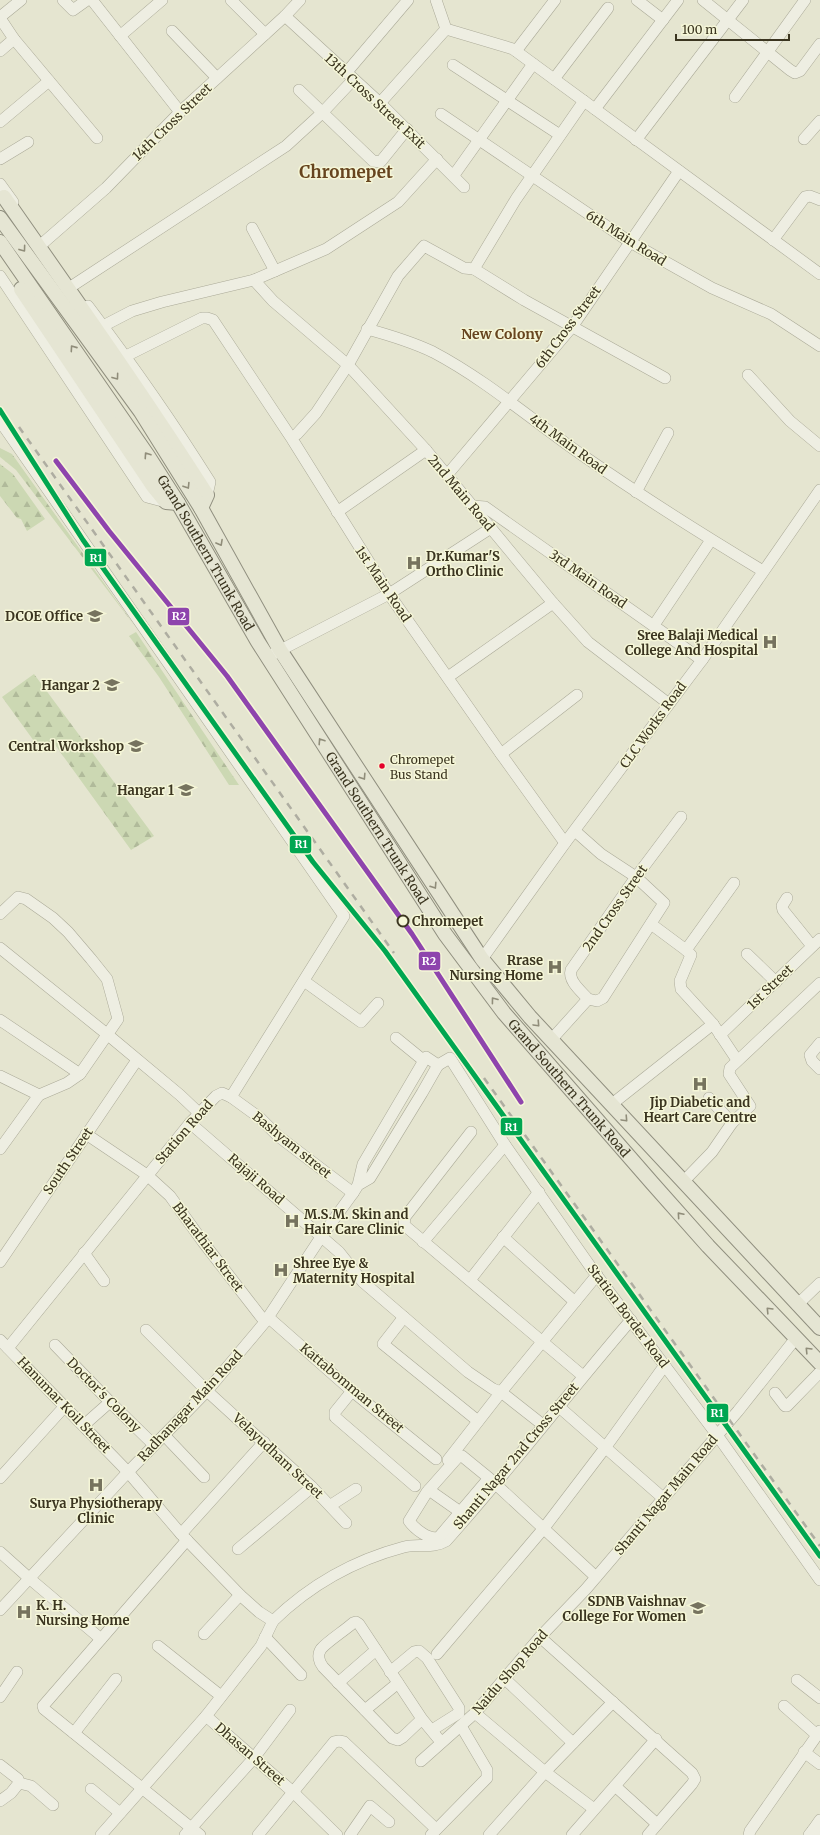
<svg xmlns="http://www.w3.org/2000/svg" width="820" height="1835" viewBox="0 0 820 1835" font-family="Merriweather,serif">
	<style>
		.forest { fill: url(#forest-firs) }
		.lines { fill: none; stroke-linecap: round; stroke-linejoin: round }
		.minor-casing { stroke: #abaa98; stroke-width: 12 }
		.major-casing { stroke: #908f7f; stroke-width: 16 }
		.minor { stroke: #eeeee2; stroke-width: 11 }
		.major { stroke: #e5e5d3; stroke-width: 14 }
		.rail { stroke: #aeada1; stroke-width: 2.5; stroke-dasharray: 7 7; stroke-linecap: butt }
		.rail-1-casing { stroke: #f5f6d7; stroke-width: 8 }
		.rail-2-casing { stroke: #f5f6d7; stroke-width: 8 }
		.rail-1 { stroke: #00a651; stroke-width: 5 }
		.rail-2 { stroke: #8e44ad; stroke-width: 5 }
		.oneway { stroke: #908d7a }
		.bus-dot { fill: #e4002b; stroke: #f5f6d7; stroke-width: 1.5 }
		.stop-dot { fill: #f5f6d7; stroke: #3b3520; stroke-width: 2 }
		.labels { text-anchor: middle; dominant-baseline: central; stroke-width: 3; stroke-linejoin: round; paint-order: stroke }
		.bus-label { font-size: 12px; fill: #3b3520; stroke: #f5f6d7; text-anchor: start }
		.street-label { font-size: 13px; fill: #3b3520; stroke: #f5f6d7 }
		.poi-label { font-size: 13px; font-weight: bold; fill: #3b3520; stroke: #f5f6d7; text-anchor: end }
		.stop-label { font-size: 13px; font-weight: bold; fill: #3b3520; stroke: #f5f6d7; text-anchor: start }
		.neighbourhood-label { font-size: 14px; font-weight: bold; fill: #67451f; stroke: #f5f6d7 }
		.district-label { font-size: 17px; font-weight: bold; fill: #67451f; stroke: #f5f6d7 }
		.line-badge { stroke: #f5f6d7; stroke-width: 1.5 }
		.badge-label { font-size: 11px; text-anchor: middle; font-weight: bold; fill: #fff }
	</style>
	<defs>
		<pattern id="forest-firs" width="22" height="20" patternUnits="userSpaceOnUse"><rect width="22" height="20" fill="#ccd8b3"/><path d="M5 1l3.5 6h-7zM16 11l3.5 6h-7z" fill="#b0ba9a"/></pattern>
	</defs>
	<rect width="100%" height="100%" fill="#e5e5d0"/>
	<g class="forest">
		<polygon points="0,448 12,454 134,625 16,470 0,457"/>
		<polygon points="0,464 13,474 45,519 27,531 21,519 17,518 0,496"/>
		<polygon points="136,632 239,785 229,785 159,677 129,636"/>
		<polygon points="34,674 154,836 131,850 53,742 41,750 39,748 2,697"/>
	</g>
	<g class="lines">
		<g class="minor-casing">
			<g id="minor">
				<polyline points="63,0 73,10 87,0"/>
				<polyline points="92,0 180,112"/>
				<polyline points="231,0 265,34"/>
				<polyline points="436,0 446,29 513,49 820,274"/>
				<polyline points="637,0 663,20"/>
				<polyline points="703,0 790,70 795,73 800,71 820,44"/>
				<polyline points="285,16 380,103 464,187"/>
				<polyline points="0,17 21,0"/>
				<polyline points="0,18 14,39 97,138"/>
				<polyline points="172,31 217,78"/>
				<polyline points="120,36 162,0"/>
				<polyline points="0,51 14,39"/>
				<polyline points="516,51 555,0"/>
				<polyline points="453,65 560,135"/>
				<polyline points="346,73 408,0"/>
				<polyline points="554,79 608,8"/>
				<polyline points="299,90 373,161 380,162 382,160 407,129"/>
				<polyline points="735,97 805,0"/>
				<polyline points="584,101 516,199 474,269 524,300 665,378"/>
				<polyline points="380,103 446,29"/>
				<polyline points="595,109 678,0"/>
				<polyline points="441,114 630,242 712,288 771,314 820,346"/>
				<polyline points="0,122 49,81"/>
				<polyline points="804,139 820,121"/>
				<polyline points="636,140 743,0"/>
				<polyline points="0,159 28,142"/>
				<polyline points="454,175 533,64"/>
				<polyline points="0,184 13,202"/>
				<polyline points="252,228 275,271"/>
				<polyline points="773,240 805,197 810,196 820,200"/>
				<polyline points="43,243 106,188 180,112 285,16 300,0"/>
				<polyline points="0,276 147,497 166,502"/>
				<polyline points="254,280 273,301 348,365 426,450 553,603 588,642 669,704"/>
				<polyline points="72,286 286,146 322,113 353,80"/>
				<path d="M 88,306 C 131,363 172,421 210,482 L 207,495"/>
				<polyline points="103,326 132,311 162,302 254,280 326,249 398,202 437,159"/>
				<path d="M 367,329 C 389,335 412,342 433,352 C 488,381 534,422 585,457 C 643,497 703,535 763,571"/>
				<polyline points="126,356 202,318 207,318 213,320 292,439 389,594 501,754 565,843"/>
				<polyline points="748,375 790,421 820,446"/>
				<polyline points="0,421 344,916 231,1097 222,1093 216,1096 190,1123 8,1348"/>
				<polyline points="297,434 316,413 348,365 398,276 424,246 464,268 474,269"/>
				<polyline points="447,475 572,327 679,171"/>
				<polyline points="636,492 668,433"/>
				<polyline points="473,506 485,507 702,660"/>
				<polyline points="337,512 426,450"/>
				<polyline points="654,625 711,540"/>
				<polyline points="273,654 389,594 491,528"/>
				<polyline points="448,677 553,603"/>
				<polyline points="501,754 577,695"/>
				<polyline points="575,831 601,854 636,877 664,903 603,998 597,1001 588,999"/>
				<polyline points="787,898 782,906 783,910 812,946"/>
				<polyline points="0,914 18,897 26,899 53,918 68,932 91,959 107,979 118,1019 80,1074 67,1083 39,1095 0,1076"/>
				<polyline points="651,924 686,950 734,883"/>
				<polyline points="0,948 108,1035 180,1095 199,1113"/>
				<polyline points="686,950 691,955 680,981 681,989 713,1024 737,1060"/>
				<polyline points="747,954 776,982"/>
				<polyline points="482,959 565,843 702,660 820,490"/>
				<polyline points="304,981 361,1022 378,1003"/>
				<path d="M 588,999 C 581,991 568,981 571,970 L 636,877 L 681,817"/>
				<polyline points="0,1020 80,1074"/>
				<polyline points="720,1035 820,939"/>
				<polyline points="396,1038 423,1060"/>
				<polyline points="551,1040 588,999"/>
				<polyline points="820,1043 810,1055 812,1061 820,1069"/>
				<polyline points="438,1065 450,1058 505,1145 592,1269 717,1435 820,1580"/>
				<polyline points="231,1097 260,1118 278,1136 353,1193"/>
				<polyline points="709,1098 732,1123"/>
				<polyline points="612,1104 713,1024"/>
				<polyline points="190,1123 339,1252 363,1282 468,1372 493,1389 501,1392 543,1425"/>
				<polyline points="471,1132 405,1217 404,1225 583,1376"/>
				<polyline points="86,1134 147,1175 170,1196 203,1242 265,1322"/>
				<polyline points="0,1149 39,1095"/>
				<polyline points="683,1182 712,1152 732,1123 750,1106 729,1074 730,1068 820,983"/>
				<polyline points="503,1237 575,1302"/>
				<polyline points="423,1242 505,1145"/>
				<polyline points="84,1253 104,1281"/>
				<polyline points="0,1262 137,1060"/>
				<polyline points="470,1280 539,1192"/>
				<polyline points="797,1305 820,1283"/>
				<polyline points="268,1317 352,1391 436,1459"/>
				<polyline points="404,1317 383,1344 478,1421"/>
				<polyline points="146,1330 207,1391 312,1487 346,1523"/>
				<path d="M 0,1340 L 128,1472 L 181,1534 L 240,1595 L 259,1612 L 273,1621 C 310,1585 355,1560 404,1547 C 418,1543 433,1549 446,1541 C 510,1470 568,1393 631,1320"/>
				<polyline points="55,1345 110,1402 154,1445"/>
				<polyline points="352,1391 335,1412 335,1417 415,1486"/>
				<polyline points="775,1393 785,1406 787,1406 820,1372"/>
				<polyline points="558,1406 663,1498"/>
				<polyline points="84,1425 110,1402"/>
				<polyline points="164,1435 204,1477"/>
				<polyline points="448,1460 501,1392 597,1275"/>
				<polyline points="0,1478 65,1406"/>
				<path d="M 489,1478 L 439,1537 C 429,1541 414,1528 409,1521 L 427,1492 L 458,1457 L 462,1456 L 489,1478 L 596,1577"/>
				<polyline points="429,1490 466,1516"/>
				<polyline points="331,1505 356,1489"/>
				<polyline points="181,1534 264,1442"/>
				<polyline points="187,1540 43,1706 44,1709 200,1835"/>
				<polyline points="238,1549 312,1487"/>
				<polyline points="0,1552 29,1578 101,1639"/>
				<polyline points="0,1610 128,1472 207,1391 265,1322 321,1237 353,1193 358,1185 363,1164 426,1057 438,1065 422,1093 370,1178 358,1185"/>
				<polyline points="204,1634 240,1595"/>
				<polyline points="265,1637 301,1675"/>
				<polyline points="540,1637 692,1773 695,1779 692,1784 648,1835"/>
				<polyline points="158,1646 221,1696"/>
				<polyline points="437,1654 544,1528 605,1448 665,1365"/>
				<polyline points="390,1672 414,1652 419,1651 427,1658 459,1708 459,1713 432,1730"/>
				<polyline points="505,1679 573,1743"/>
				<polyline points="797,1680 820,1698"/>
				<polyline points="338,1683 376,1650"/>
				<polyline points="0,1697 17,1672"/>
				<polyline points="784,1706 817,1735"/>
				<polyline points="365,1710 398,1683"/>
				<polyline points="475,1713 545,1772 594,1809"/>
				<polyline points="206,1716 293,1792 337,1835"/>
				<path d="M 422,1719 L 403,1737 L 398,1740 L 392,1738 L 323,1667 C 319,1662 317,1655 321,1649 C 328,1641 344,1631 353,1623 L 356,1622 L 359,1624 L 422,1719 L 441,1742"/>
				<polyline points="74,1733 116,1679"/>
				<polyline points="804,1752 820,1764"/>
				<polyline points="421,1761 475,1713 540,1637 586,1589 738,1411 796,1338"/>
				<polyline points="0,1765 18,1779 19,1783 11,1793 0,1801"/>
				<polyline points="19,1783 31,1786 53,1805"/>
				<polyline points="615,1786 657,1824"/>
				<polyline points="91,1789 120,1813"/>
				<polyline points="813,1830 820,1820"/>
				<polyline points="101,1835 206,1716 261,1646 273,1621"/>
				<polyline points="185,1835 254,1758 290,1710"/>
				<polyline points="258,1835 334,1742 339,1741 344,1742 436,1829"/>
				<polyline points="350,1835 370,1806 389,1822"/>
				<polyline points="431,1835 487,1778 487,1770 461,1726"/>
				<polyline points="489,1835 545,1772 613,1702"/>
				<polyline points="572,1835 656,1739"/>
				<polyline points="749,1835 750,1831 820,1731"/>
				<polyline points="809,1835 813,1830 819,1835"/>
			</g>
		</g>
		<g class="major-casing">
			<g id="major">
				<path d="M 4,197 C 73,296 142,393 207,495 L 201,508"/>
				<polyline points="0,218 141,412 201,508 280,650 482,959 530,1017 820,1328"/>
				<path id="s1" d="M 0,242 L 148,456 L 178,503 L 258,642 L 445,934 L 504,1013 L 653,1184 L 708,1246 L 820,1363"/>
				<polyline points="21,289 153,486 166,502 178,503"/>
			</g>
		</g>
		<use href="#minor" class="minor"/>
		<use href="#major" class="major"/>
		<g class="rail">
			<polyline points="0,410 83,540 313,862 385,951 820,1556"/>
			<polyline points="19,427 394,953"/>
			<polyline points="484,1078 820,1546"/>
		</g>
		<g class="rail-1-casing">
			<polyline id="rail-1" points="0,410 83,540 313,862 385,951 820,1556"/>
		</g>
		<g class="rail-2-casing">
			<polyline id="rail-2" points="56,461 109,531 227,676 412,934 521,1102"/>
		</g>
		<use href="#rail-1" class="rail-1"/>
		<use href="#rail-2" class="rail-2"/>
	</g>
	<defs><path id="oneway-chevron" d="M-2-3.5L2.5 0L-2 3.5" fill="none" stroke-width="1.6" stroke-linecap="round" stroke-linejoin="round"/></defs>
	<g class="oneway">
		<use href="#oneway-chevron" transform="translate(23 249) rotate(54)"/>
		<use href="#oneway-chevron" transform="translate(73 348) rotate(-125)"/>
		<use href="#oneway-chevron" transform="translate(116 377) rotate(54)"/>
		<use href="#oneway-chevron" transform="translate(147 455) rotate(-124)"/>
		<use href="#oneway-chevron" transform="translate(187 486) rotate(58)"/>
		<use href="#oneway-chevron" transform="translate(220 543) rotate(61)"/>
		<use href="#oneway-chevron" transform="translate(321 741) rotate(-123)"/>
		<use href="#oneway-chevron" transform="translate(363 777) rotate(57)"/>
		<use href="#oneway-chevron" transform="translate(434 886) rotate(57)"/>
		<use href="#oneway-chevron" transform="translate(494 1000) rotate(-127)"/>
		<use href="#oneway-chevron" transform="translate(537 1024) rotate(47)"/>
		<use href="#oneway-chevron" transform="translate(625 1119) rotate(47)"/>
		<use href="#oneway-chevron" transform="translate(680 1215) rotate(-131)"/>
		<use href="#oneway-chevron" transform="translate(769 1310) rotate(-134)"/>
		<use href="#oneway-chevron" transform="translate(808 1350) rotate(-134)"/>
	</g>
	<defs>
		<g id="hospital-bare" transform="scale(1.2)"><path d="M-5-5h3v3.5h4V-5h3V5h-3V1.5h-4V5h-3Z" fill="#76735e" stroke="#f5f6d7" stroke-width="2.5" paint-order="stroke"/></g>
		<g id="university-bare" transform="scale(1.2)"><path d="M0-5L7-2L0 1L-7-2ZM-4 1L0 2.5L4 1V4Q0 6-4 4Z" fill="#76735e" stroke="#f5f6d7" stroke-width="2.5" paint-order="stroke"/></g>
	</defs>
	<g fill-rule="evenodd">
		<use href="#hospital-bare" x="414" y="563"/>
		<use href="#university-bare" x="95" y="616"/>
		<use href="#hospital-bare" x="770" y="642"/>
		<use href="#university-bare" x="112" y="685"/>
		<use href="#university-bare" x="136" y="746"/>
		<use href="#university-bare" x="186" y="790"/>
		<use href="#hospital-bare" x="555" y="967"/>
		<use href="#hospital-bare" x="700" y="1084"/>
		<use href="#hospital-bare" x="292" y="1221"/>
		<use href="#hospital-bare" x="281" y="1270"/>
		<use href="#hospital-bare" x="96" y="1485"/>
		<use href="#university-bare" x="698" y="1608"/>
		<use href="#hospital-bare" x="24" y="1612"/>
	</g>
	<circle class="bus-dot" cx="382" cy="766" r="3.5"/>
	<circle class="stop-dot" cx="403" cy="921" r="5.5"/>
	<g class="labels">
		<g class="bus-label">
			<text x="390" y="759">Chromepet<tspan x="390" dy="15">Bus Stand</tspan></text>
		</g>
		<g class="street-label">
			<text transform="translate(375 101) rotate(43)">13th Cross Street Exit</text>
			<text transform="translate(172 122) rotate(-44)">14th Cross Street</text>
			<text transform="translate(626 238) rotate(32)">6th Main Road</text>
			<text transform="translate(568 327) rotate(-53)">6th Cross Street</text>
			<text transform="translate(568 444) rotate(36)">4th Main Road</text>
			<text transform="translate(461 493) rotate(50)">2nd Main Road</text>
			<text stroke="none"><textPath href="#s1" startOffset="373">Grand Southern Trunk Road</textPath></text>
			<text transform="translate(588 579) rotate(35)">3rd Main Road</text>
			<text transform="translate(383 584) rotate(56)">1st Main Road</text>
			<text transform="translate(653 725) rotate(-54)">CLC Works Road</text>
			<text stroke="none"><textPath href="#s1" startOffset="697">Grand Southern Trunk Road</textPath></text>
			<text transform="translate(615 908) rotate(-55)">2nd Cross Street</text>
			<text transform="translate(770 987) rotate(-44)">1st Street</text>
			<text stroke="none"><textPath href="#s1" startOffset="1021">Grand Southern Trunk Road</textPath></text>
			<text transform="translate(184 1132) rotate(-49)">Station Road</text>
			<text transform="translate(292 1145) rotate(39)">Bashyam street</text>
			<text transform="translate(68 1161) rotate(-56)">South Street</text>
			<text transform="translate(256 1179) rotate(41)">Rajaji Road</text>
			<text transform="translate(208 1247) rotate(53)">Bharathiar Street</text>
			<text transform="translate(628 1316) rotate(53)">Station Border Road</text>
			<text transform="translate(352 1388) rotate(40)">Kattabomman Street</text>
			<text transform="translate(104 1395) rotate(45)">Doctor's Colony</text>
			<text transform="translate(64 1405) rotate(46)">Hanumar Koil Street</text>
			<text transform="translate(190 1406) rotate(-47)">Radhanagar Main Road</text>
			<text transform="translate(278 1456) rotate(43)">Velayudham Street</text>
			<text transform="translate(516 1456) rotate(-50)">Shanti Nagar 2nd Cross Street</text>
			<text transform="translate(666 1495) rotate(-50)">Shanti Nagar Main Road</text>
			<text transform="translate(510 1672) rotate(-49)">Naidu Shop Road</text>
			<text transform="translate(250 1754) rotate(41)">Dhasan Street</text>
		</g>
		<g class="poi-label">
			<text x="426" y="556" text-anchor="start">Dr.Kumar'S<tspan x="426" dy="15">Ortho Clinic</tspan></text>
			<text x="83" y="616">DCOE Office</text>
			<text x="758" y="635">Sree Balaji Medical<tspan x="758" dy="15">College And Hospital</tspan></text>
			<text x="100" y="685">Hangar 2</text>
			<text x="124" y="746">Central Workshop</text>
			<text x="174" y="790">Hangar 1</text>
			<text x="543" y="960">Rrase<tspan x="543" dy="15">Nursing Home</tspan></text>
			<text x="700" y="1102" text-anchor="middle">Jip Diabetic and<tspan x="700" dy="15">Heart Care Centre</tspan></text>
			<text x="304" y="1214" text-anchor="start">M.S.M. Skin and<tspan x="304" dy="15">Hair Care Clinic</tspan></text>
			<text x="293" y="1263" text-anchor="start">Shree Eye &amp;<tspan x="293" dy="15">Maternity Hospital</tspan></text>
			<text x="96" y="1503" text-anchor="middle">Surya Physiotherapy<tspan x="96" dy="15">Clinic</tspan></text>
			<text x="686" y="1601">SDNB Vaishnav<tspan x="686" dy="15">College For Women</tspan></text>
			<text x="36" y="1605" text-anchor="start">K. H.<tspan x="36" dy="15">Nursing Home</tspan></text>
		</g>
		<g class="stop-label">
			<text x="412" y="921">Chromepet</text>
		</g>
		<g class="neighbourhood-label">
			<text x="502" y="334">New Colony</text>
		</g>
		<g class="district-label">
			<text x="346" y="172">Chromepet</text>
		</g>
	</g>
	<g class="line-badge">
		<rect x="84" y="548" width="23" height="19" rx="4" fill="#00a651"/>
		<rect x="167" y="607" width="23" height="19" rx="4" fill="#8e44ad"/>
		<rect x="289" y="835" width="23" height="19" rx="4" fill="#00a651"/>
		<rect x="418" y="951" width="23" height="20" rx="4" fill="#8e44ad"/>
		<rect x="500" y="1117" width="23" height="19" rx="4" fill="#00a651"/>
		<rect x="706" y="1403" width="23" height="20" rx="4" fill="#00a651"/>
	</g>
	<g class="badge-label">
		<text x="96" y="562">R1</text>
		<text x="179" y="620">R2</text>
		<text x="301" y="848">R1</text>
		<text x="429" y="965">R2</text>
		<text x="511" y="1131">R1</text>
		<text x="717" y="1417">R1</text>
	</g>
	<path d="M676 34v6h113v-6" fill="none" stroke="#3b3520" stroke-width="2"/>
	<text x="682" y="34" font-size="12" fill="#3b3520" stroke="#f5f6d7" stroke-width="3" paint-order="stroke">100 m</text>
</svg>
